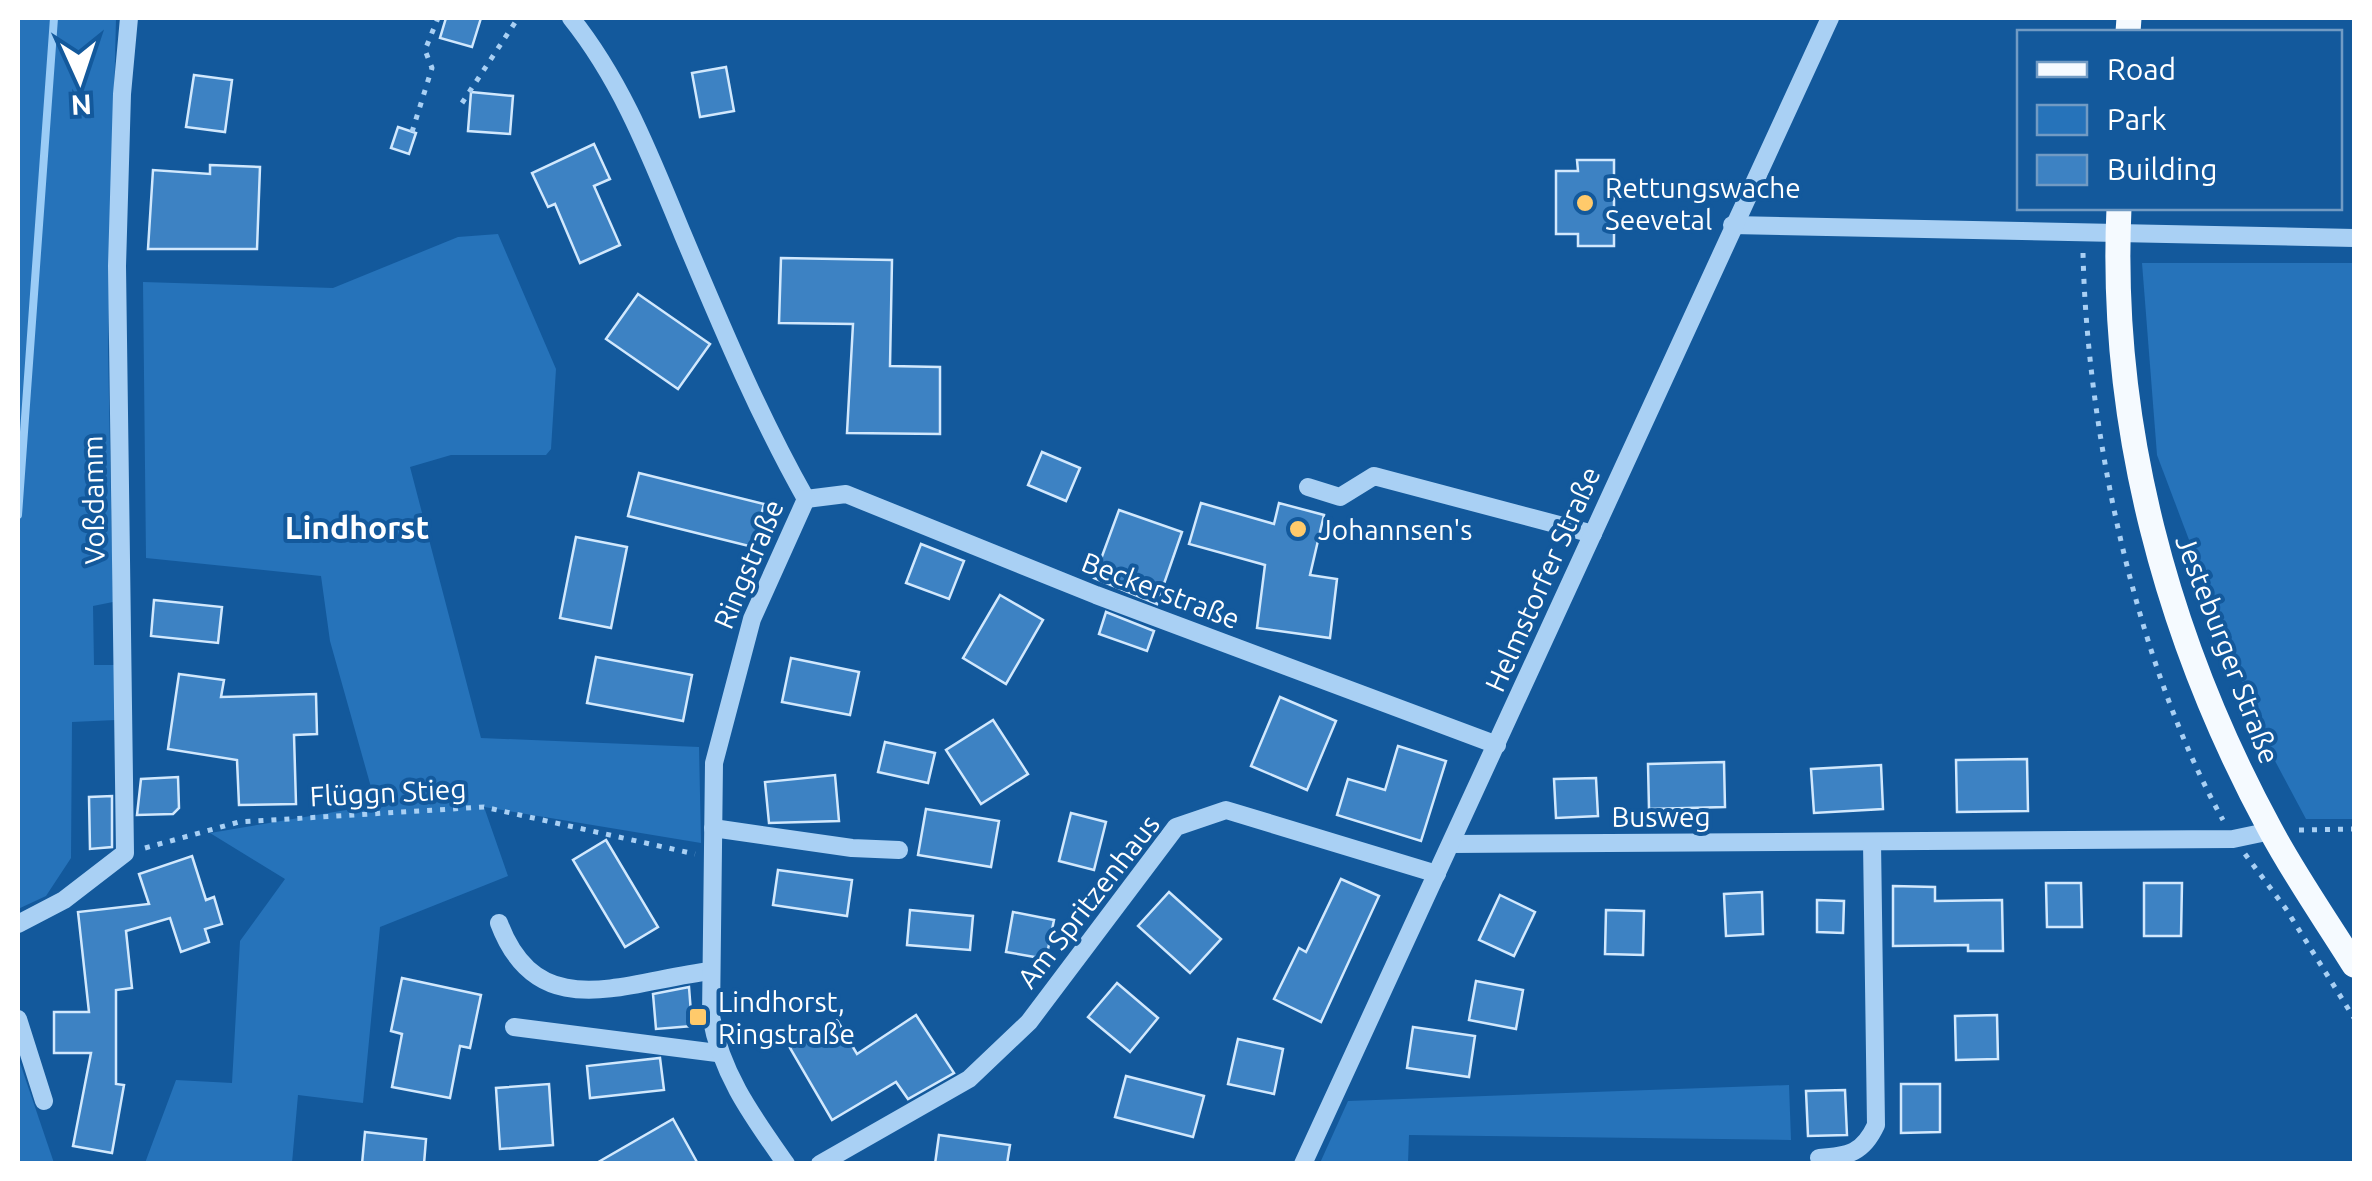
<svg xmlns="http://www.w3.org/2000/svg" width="2372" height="1181" viewBox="0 0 2372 1181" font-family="Ubuntu,sans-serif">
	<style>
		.green { fill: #2673ba }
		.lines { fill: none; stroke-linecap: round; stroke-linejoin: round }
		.stream { stroke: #9bccf6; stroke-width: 8 }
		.building { fill: #3d82c3; stroke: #d1e8fd; stroke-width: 2.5 }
		.path { stroke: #a9d0f4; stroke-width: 5; stroke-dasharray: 5 8; stroke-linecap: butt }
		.minor { stroke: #a9d0f4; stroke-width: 18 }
		.major { stroke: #f5faff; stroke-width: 25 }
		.poi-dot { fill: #ffca6b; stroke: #13599c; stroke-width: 4 }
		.labels { text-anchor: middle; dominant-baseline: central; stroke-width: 8; stroke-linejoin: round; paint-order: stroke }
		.poi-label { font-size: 28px; fill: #fff; stroke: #13599c; text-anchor: start }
		.street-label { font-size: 28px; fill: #fff; stroke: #13599c }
		.quarter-label { font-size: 32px; font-weight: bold; fill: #fff; stroke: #13599c }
	</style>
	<rect width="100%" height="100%" fill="#13599c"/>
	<g class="green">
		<polygon points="18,18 116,18 108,350 113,602 93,606 94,665 114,665 116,720 72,722 71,858 46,896 18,909"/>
		<polygon points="498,234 556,369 551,449 546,455 451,455 410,467 481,738 699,747 701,843 484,807 508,876 380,927 363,1103 298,1095 292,1163 145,1163 176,1080 232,1083 240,941 285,879 210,833 376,805 330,641 321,576 146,558 143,282 333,288 458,237"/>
		<polygon points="2142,263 2354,263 2354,819 2306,819 2266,744 2157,455"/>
		<polygon points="18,1057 54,1163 19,1163"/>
		<polygon points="1789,1085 1791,1140 1409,1135 1408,1163 1320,1163 1348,1101"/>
	</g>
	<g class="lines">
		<polyline class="stream" points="18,515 54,18"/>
	</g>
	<g class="building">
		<polygon points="446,18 481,18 472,47 440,38"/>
		<polygon points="726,67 734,111 700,117 692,73"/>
		<polygon points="194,75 232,80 225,132 186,127"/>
		<polygon points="471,92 513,96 510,134 468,131"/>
		<polygon points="398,127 416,133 409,154 391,148"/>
		<polygon points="594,144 610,179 594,186 620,245 580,263 555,204 548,207 532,173"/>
		<polygon points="1577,160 1614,160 1614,246 1578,246 1578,234 1556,234 1556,171 1578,171"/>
		<polygon points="210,165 260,167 257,249 148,249 153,170 210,174"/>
		<polygon points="781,258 892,260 890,366 940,367 940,434 847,433 853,324 779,323"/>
		<polygon points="638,294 710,344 678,389 606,339"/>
		<polygon points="1042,452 1080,468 1066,501 1028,485"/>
		<polygon points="639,473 764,504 753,547 628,516"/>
		<polygon points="1201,503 1274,524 1279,503 1324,515 1310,575 1337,579 1330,638 1257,628 1265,565 1189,544"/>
		<polygon points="1119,510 1182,532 1157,604 1094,578"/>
		<polygon points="576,537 627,547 611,628 560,618"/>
		<polygon points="921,544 964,561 949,599 906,583"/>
		<polygon points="1000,595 1043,620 1006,684 963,658"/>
		<polygon points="154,600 222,607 218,643 151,636"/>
		<polygon points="1106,612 1154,631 1147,651 1099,634"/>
		<polygon points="596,657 692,675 683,721 587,703"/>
		<polygon points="791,658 859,672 850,715 782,702"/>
		<polygon points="179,674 224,680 221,697 316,694 317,734 294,735 296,804 239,805 237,760 168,749"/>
		<polygon points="1280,697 1336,721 1307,790 1251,766"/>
		<polygon points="993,720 1028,774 981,804 946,750"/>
		<polygon points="885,742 935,753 928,783 878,772"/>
		<polygon points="1398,746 1446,761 1421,841 1337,815 1348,779 1385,790"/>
		<polygon points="2027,759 2028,811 1957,812 1956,760"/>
		<polygon points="1724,762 1725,807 1649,809 1648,764"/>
		<polygon points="1881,765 1883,809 1814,813 1811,769"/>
		<polygon points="835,775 839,821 769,823 765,782"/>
		<polygon points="178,777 179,808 173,814 137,815 141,779"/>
		<polygon points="1596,778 1598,816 1556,818 1554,779"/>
		<polygon points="112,796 112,847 90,849 89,797"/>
		<polygon points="926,809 999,821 991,867 918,855"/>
		<polygon points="1071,813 1106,822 1094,870 1059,861"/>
		<polygon points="606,840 658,927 625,947 573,860"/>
		<polygon points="192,856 206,900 214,897 222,924 205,929 209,942 181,952 170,918 126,931 132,988 116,990 116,1084 124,1085 112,1153 73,1146 91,1053 54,1053 54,1012 89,1012 78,912 149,904 139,874"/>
		<polygon points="778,870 852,880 847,916 773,905"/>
		<polygon points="1341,879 1379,896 1321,1022 1274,999 1299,948 1306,952"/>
		<polygon points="2046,883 2081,883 2082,927 2047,927"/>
		<polygon points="2144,883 2182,883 2181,936 2144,936"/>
		<polygon points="1893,886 1935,887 1935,901 2002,900 2003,951 1968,951 1968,945 1893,946"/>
		<polygon points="1169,892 1221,939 1190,973 1138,926"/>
		<polygon points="1762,892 1763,934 1726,936 1724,894"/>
		<polygon points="1500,895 1535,912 1514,956 1479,940"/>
		<polygon points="1817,900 1844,901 1843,933 1817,932"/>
		<polygon points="910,910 973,916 970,950 907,945"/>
		<polygon points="1606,910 1644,911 1643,955 1605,954"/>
		<polygon points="1013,912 1054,920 1046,959 1006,952"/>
		<polygon points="402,978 481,995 470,1048 460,1046 450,1098 392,1087 402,1034 391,1031"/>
		<polygon points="1476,981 1523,990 1516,1029 1469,1020"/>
		<polygon points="1117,983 1158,1018 1130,1052 1088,1017"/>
		<polygon points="689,987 692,1026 656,1029 653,994"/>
		<polygon points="916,1015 954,1073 908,1099 896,1082 832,1120 790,1048 837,1020 857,1054"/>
		<polygon points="1997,1015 1998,1059 1956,1060 1955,1016"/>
		<polygon points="1413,1027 1475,1036 1469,1077 1407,1068"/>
		<polygon points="1238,1039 1283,1049 1274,1094 1228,1084"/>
		<polygon points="660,1058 664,1090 590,1098 587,1066"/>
		<polygon points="1126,1076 1204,1096 1193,1137 1115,1117"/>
		<polygon points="549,1084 553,1145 500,1149 496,1088"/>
		<polygon points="1901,1084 1940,1084 1940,1132 1901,1133"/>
		<polygon points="1845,1090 1847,1135 1808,1136 1806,1091"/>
		<polygon points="673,1119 698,1164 595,1164"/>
		<polygon points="365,1132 426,1139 424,1164 362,1164"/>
		<polygon points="939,1135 1010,1145 1007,1164 935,1164"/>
	</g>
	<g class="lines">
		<g class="path">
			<polyline points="462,103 518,18"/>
			<polyline points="412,132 432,68 425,50 438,18"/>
			<path d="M 2083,253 C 2087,431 2136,664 2223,820"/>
			<polyline points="2299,830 2354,829"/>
			<polyline points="145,848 239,822 484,807 695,854"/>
			<polyline points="2245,854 2286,909 2354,1018"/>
		</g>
		<g class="minor">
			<path d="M 571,18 C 623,83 651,158 683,235 C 721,325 758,414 806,499"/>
			<polyline points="1732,225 2354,238"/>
			<polyline points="1308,487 1340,497 1374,476 1593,534"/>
			<polyline points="806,499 846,494 1096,595 1497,745"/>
			<polyline points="713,828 852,848 899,850"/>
			<polyline points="1451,844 2233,839 2271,831"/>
			<path d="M 499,923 C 538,1027 626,981 711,971"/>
			<polyline points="18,924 64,900 125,853 117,266 122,94 129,18"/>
			<polyline points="18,1019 44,1101"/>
			<polyline points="514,1027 717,1053"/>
			<path d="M 1819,1158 C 1849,1156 1863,1153 1876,1125 L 1872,842"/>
			<path d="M 786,1164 C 753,1117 721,1074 711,1016 L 714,763 L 752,619 L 806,499"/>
			<polyline points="820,1164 969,1079 1029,1022 1176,827 1226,810 1437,874"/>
			<polyline points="1303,1164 1830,18"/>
		</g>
		<g class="major">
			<polyline points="2128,32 2129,18"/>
			<path d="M 2119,208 C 2109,424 2167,639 2270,829 C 2295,876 2326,920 2354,965"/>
		</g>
	</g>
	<g class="poi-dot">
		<circle cx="1585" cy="203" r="10"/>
		<circle cx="1298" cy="529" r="10"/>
		<rect x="688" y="1007" width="20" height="20" rx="5"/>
	</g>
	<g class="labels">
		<g class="poi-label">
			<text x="1605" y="187">Rettungswache<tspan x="1605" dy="32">Seevetal</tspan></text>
			<text x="1318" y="529">Johannsen's</text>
			<text x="718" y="1001">Lindhorst,<tspan x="718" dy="32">Ringstraße</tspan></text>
		</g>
		<g class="street-label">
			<text transform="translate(93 500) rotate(-91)">Voßdamm</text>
			<text transform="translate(748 564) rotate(-67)">Ringstraße</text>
			<text transform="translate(1542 579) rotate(-66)">Helmstorfer Straße</text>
			<text transform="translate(1161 590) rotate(21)">Beckerstraße</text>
			<text transform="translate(2228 649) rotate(69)">Jesteburger Straße</text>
			<text transform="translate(388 792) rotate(-3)">Flüggn Stieg</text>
			<text x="1661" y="816">Busweg</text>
			<text transform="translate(1088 901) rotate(-52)">Am Spritzenhaus</text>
		</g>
		<g class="quarter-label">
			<text x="357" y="527">Lindhorst</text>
		</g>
	</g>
	<rect width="2372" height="1181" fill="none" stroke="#ffffff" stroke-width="40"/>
	<rect x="2017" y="30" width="325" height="180" fill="#13599c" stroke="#719bc4" stroke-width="2.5"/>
	<rect x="2037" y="62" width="50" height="15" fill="#f5faff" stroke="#719bc4" stroke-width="2.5"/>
	<text x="2107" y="80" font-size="30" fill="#ffffff">Road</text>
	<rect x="2037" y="105" width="50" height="30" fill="#2673ba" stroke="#719bc4" stroke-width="2.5"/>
	<text x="2107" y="130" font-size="30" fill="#ffffff">Park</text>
	<rect x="2037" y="155" width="50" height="30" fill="#3d82c3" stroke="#719bc4" stroke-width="2.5"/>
	<text x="2107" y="180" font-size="30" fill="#ffffff">Building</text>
	<g transform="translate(80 80) rotate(177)" stroke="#13599c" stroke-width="8" paint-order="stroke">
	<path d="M0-8L18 38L0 25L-18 38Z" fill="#ffffff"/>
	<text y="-15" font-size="28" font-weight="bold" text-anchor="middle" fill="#ffffff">N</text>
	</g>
</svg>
